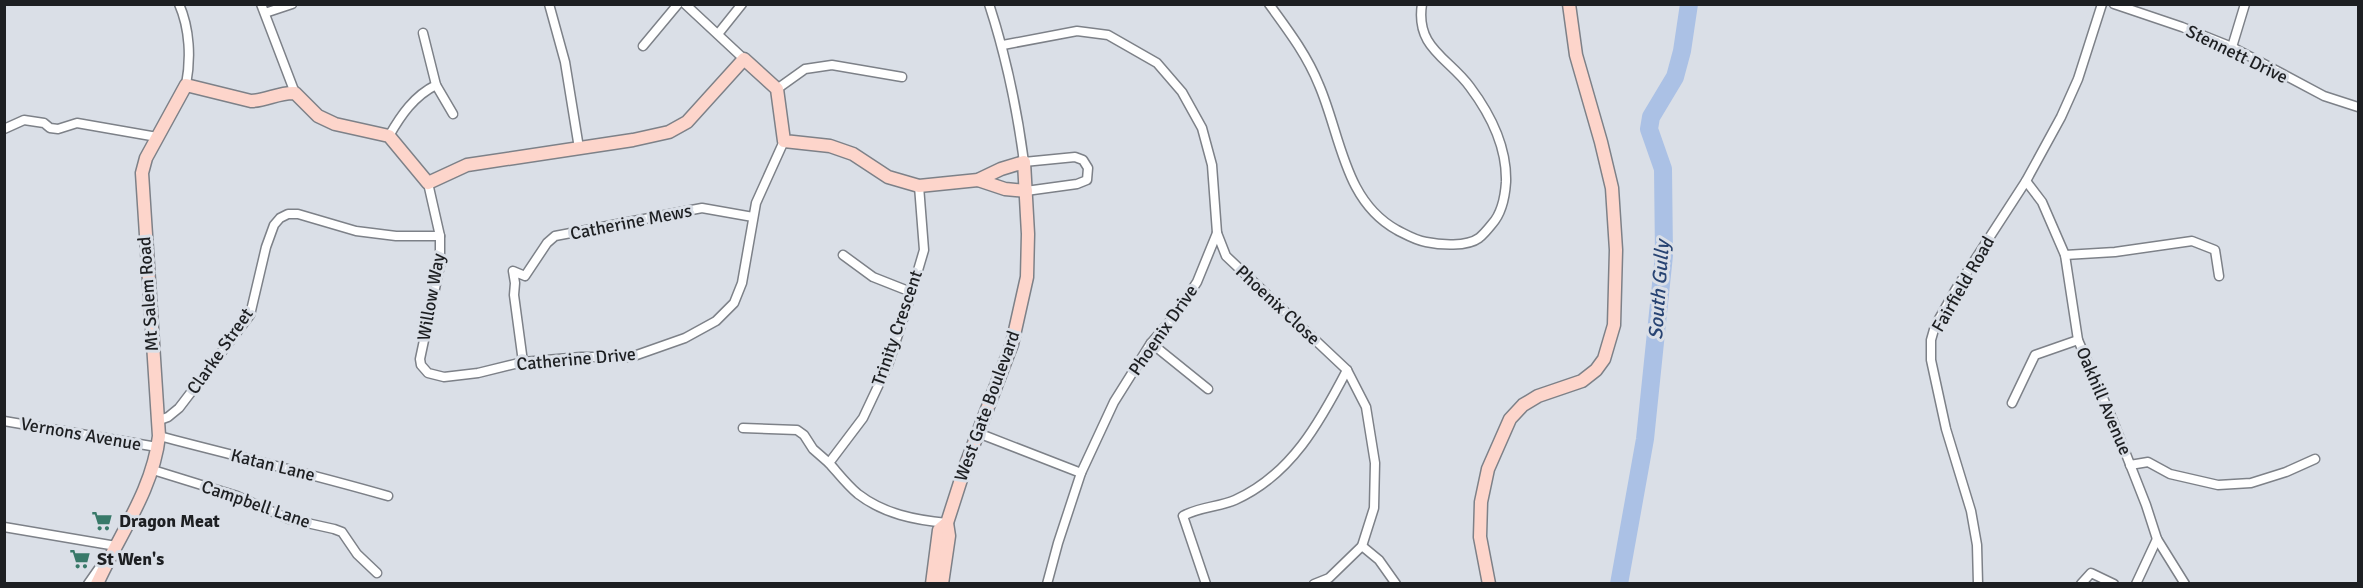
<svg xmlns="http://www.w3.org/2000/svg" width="2363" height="588" viewBox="0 0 2363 588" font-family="Signika,sans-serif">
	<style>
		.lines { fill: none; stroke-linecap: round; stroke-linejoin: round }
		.river { stroke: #abc1e5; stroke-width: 18 }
		.street-casing { stroke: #7d8188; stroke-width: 11 }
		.secondary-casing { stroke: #7d8188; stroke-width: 15 }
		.street { stroke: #fff; stroke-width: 8 }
		.secondary { stroke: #fdd5cb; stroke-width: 12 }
		.labels { text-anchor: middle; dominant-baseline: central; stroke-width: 6; stroke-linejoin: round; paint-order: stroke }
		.street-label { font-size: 18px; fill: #1d1f22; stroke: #dadfe7 }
		.poi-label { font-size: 18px; font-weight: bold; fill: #1d1f22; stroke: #dadfe7; text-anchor: start }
		.water-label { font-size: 20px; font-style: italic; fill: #284473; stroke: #dadfe7 }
	</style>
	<rect width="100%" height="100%" fill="#dadfe7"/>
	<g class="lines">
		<polyline class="river" points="1619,584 1645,439 1664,255 1663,169 1649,129 1651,117 1675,77 1682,51 1689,4"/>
		<g class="street-casing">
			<g id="street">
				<path d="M 179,4 C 190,29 191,59 186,85"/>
				<polyline points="261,4 295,93"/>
				<polyline points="549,4 565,62 579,148"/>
				<polyline points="685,4 744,59"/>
				<path d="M 989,4 C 1006,56 1017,109 1024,162 L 1075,157 L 1083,160 L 1088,168 L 1087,180 L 1077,184 L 1026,191"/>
				<path d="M 1269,4 C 1288,30 1307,55 1319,85 C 1341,136 1344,201 1397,230 C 1407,235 1415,240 1426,242 C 1440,245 1467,247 1479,238 C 1484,234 1488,229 1492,224 C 1502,213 1505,197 1506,182 C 1507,146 1491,115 1470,87 C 1449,58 1415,48 1422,4"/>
				<polyline points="2114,4 2182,27 2232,47 2324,96 2358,107"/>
				<polyline points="265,13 292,4"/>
				<polyline points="718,34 742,4"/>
				<polyline points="1003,45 1077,31 1108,35 1157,63 1182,92 1202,128 1212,165 1217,233 1197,282 1176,314 1151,343 1114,402 1081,473 1058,543 1047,584"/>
				<polyline points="643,46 678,4"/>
				<polyline points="2232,47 2245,4"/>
				<polyline points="436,85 453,114"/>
				<polyline points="777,89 805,69 832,65 902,77"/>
				<polyline points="4,129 24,120 44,123 50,128 58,129 77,123 157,137"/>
				<path d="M 389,136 C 401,115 414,96 436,85 L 423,33"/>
				<polyline points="2026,181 2042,202 2065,255 2078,340 2113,421 2146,505 2157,539 2185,584"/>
				<polyline points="428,183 440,236 440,265 420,359 421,365 428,373 444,377 478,373 523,362 581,357 631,357 685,338 716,321 734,303 742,283 756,203 784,141"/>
				<path d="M 919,186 L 924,250 L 908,304 L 888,365 L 863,418 L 829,463 C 838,473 847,485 858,494 C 884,514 915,520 947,523"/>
				<polyline points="1217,233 1226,256 1347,370 1366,407 1375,463 1374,508 1362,546 1329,578 1314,584"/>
				<polyline points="843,255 873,277 911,292"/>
				<polyline points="2065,255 2115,252 2192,241 2215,250 2219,276"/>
				<polyline points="1151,343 1208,389"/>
				<polyline points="523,362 514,295 515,283 513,271 525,276 547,243 555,236 702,208 753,217"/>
				<polyline points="2012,403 2035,355 2078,340"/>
				<polyline points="4,421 157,447"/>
				<polyline points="157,421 168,417 179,408 250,315 266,247 274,225 280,218 288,214 298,214 356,231 396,236 440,236"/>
				<polyline points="743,428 797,430 804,435 813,449 829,463"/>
				<polyline points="978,433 1081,473"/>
				<path d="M 159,436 C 235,456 312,474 388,496"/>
				<polyline points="2130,465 2148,462 2170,474 2218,485 2251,483 2286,472 2315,459"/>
				<polyline points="153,470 237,496 289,519 334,529 342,532 357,554 377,573"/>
				<polyline points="4,527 116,546 113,549"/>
				<polyline points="1362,546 1379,560 1396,584"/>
				<polyline points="88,584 102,564"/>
				<path d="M 1206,584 L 1183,516 C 1198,507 1219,507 1235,500 C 1291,475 1320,422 1347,370"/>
				<polyline points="1978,584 1977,545 1971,511 1946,429 1931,360 1931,340 1935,326 1956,289 2026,181 2061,117 2078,79 2102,4"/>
				<polyline points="2081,584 2091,573 2114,584"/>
				<polyline points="2136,584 2157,539"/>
			</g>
		</g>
		<g class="secondary-casing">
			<g id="secondary">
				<polyline points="978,180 1005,189 1026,191"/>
				<path d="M 97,584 C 119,535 153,490 159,436 L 142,173 L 146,158 L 186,85 L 251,101 C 266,101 279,92 295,93 L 318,116 L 335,124 L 389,136 L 428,183 L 467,165 L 633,140 L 669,132 L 687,122 L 744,59 L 777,89 L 784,141 L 830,146 L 853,154 L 888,177 L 919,186 L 978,180 L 1001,169 L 1024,162 L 1028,234 L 1027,277 L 1012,344 L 965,467 L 947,523 L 939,530 L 932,584"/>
				<polyline points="942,584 949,536 947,523"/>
				<polyline points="1489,584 1480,537 1481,502 1488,469 1510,419 1523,405 1538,396 1582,381 1596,370 1604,359 1614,325 1616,250 1612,188 1601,142 1576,55 1569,4"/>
			</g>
		</g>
		<use href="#street" class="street"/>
		<use href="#secondary" class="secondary"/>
	</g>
	<defs>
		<g id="supermarket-bare" transform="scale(1.62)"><path d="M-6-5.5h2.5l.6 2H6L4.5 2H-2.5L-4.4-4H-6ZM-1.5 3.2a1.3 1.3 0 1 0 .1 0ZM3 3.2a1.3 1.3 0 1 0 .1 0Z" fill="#387969" stroke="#dadfe7" stroke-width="2.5" paint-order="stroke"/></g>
	</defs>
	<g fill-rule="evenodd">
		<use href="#supermarket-bare" x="102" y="521"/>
		<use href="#supermarket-bare" x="80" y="559"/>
	</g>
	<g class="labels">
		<g class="street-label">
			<text transform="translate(2237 54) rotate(26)">Stennett Drive</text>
			<text transform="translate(631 222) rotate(-11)">Catherine Mews</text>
			<text transform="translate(1963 284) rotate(-60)">Fairfield Road</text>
			<text transform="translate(148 294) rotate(-94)">Mt Salem Road</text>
			<text transform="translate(431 297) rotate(-80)">Willow Way</text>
			<text transform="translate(1278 305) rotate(43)">Phoenix Close</text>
			<text transform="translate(897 328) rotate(-71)">Trinity Crescent</text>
			<text transform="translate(1163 330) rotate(-55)">Phoenix Drive</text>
			<text transform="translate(220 351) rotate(-55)">Clarke Street</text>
			<text transform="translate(576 359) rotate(-5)">Catherine Drive</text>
			<text transform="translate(2104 401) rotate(67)">Oakhill Avenue</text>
			<text transform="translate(987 406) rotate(-70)">West Gate Boulevard</text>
			<text transform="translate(81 434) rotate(10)">Vernons Avenue</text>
			<text transform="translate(273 465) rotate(14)">Katan Lane</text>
			<text transform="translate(256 504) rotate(19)">Campbell Lane</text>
		</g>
		<g class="poi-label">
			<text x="119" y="521">Dragon Meat</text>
			<text x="97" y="559">St Wen's</text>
		</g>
		<g class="water-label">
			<text transform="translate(1659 290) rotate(-86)">South Gully</text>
		</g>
	</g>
	<rect width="2363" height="588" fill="none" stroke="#1d1f22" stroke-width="12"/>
</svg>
